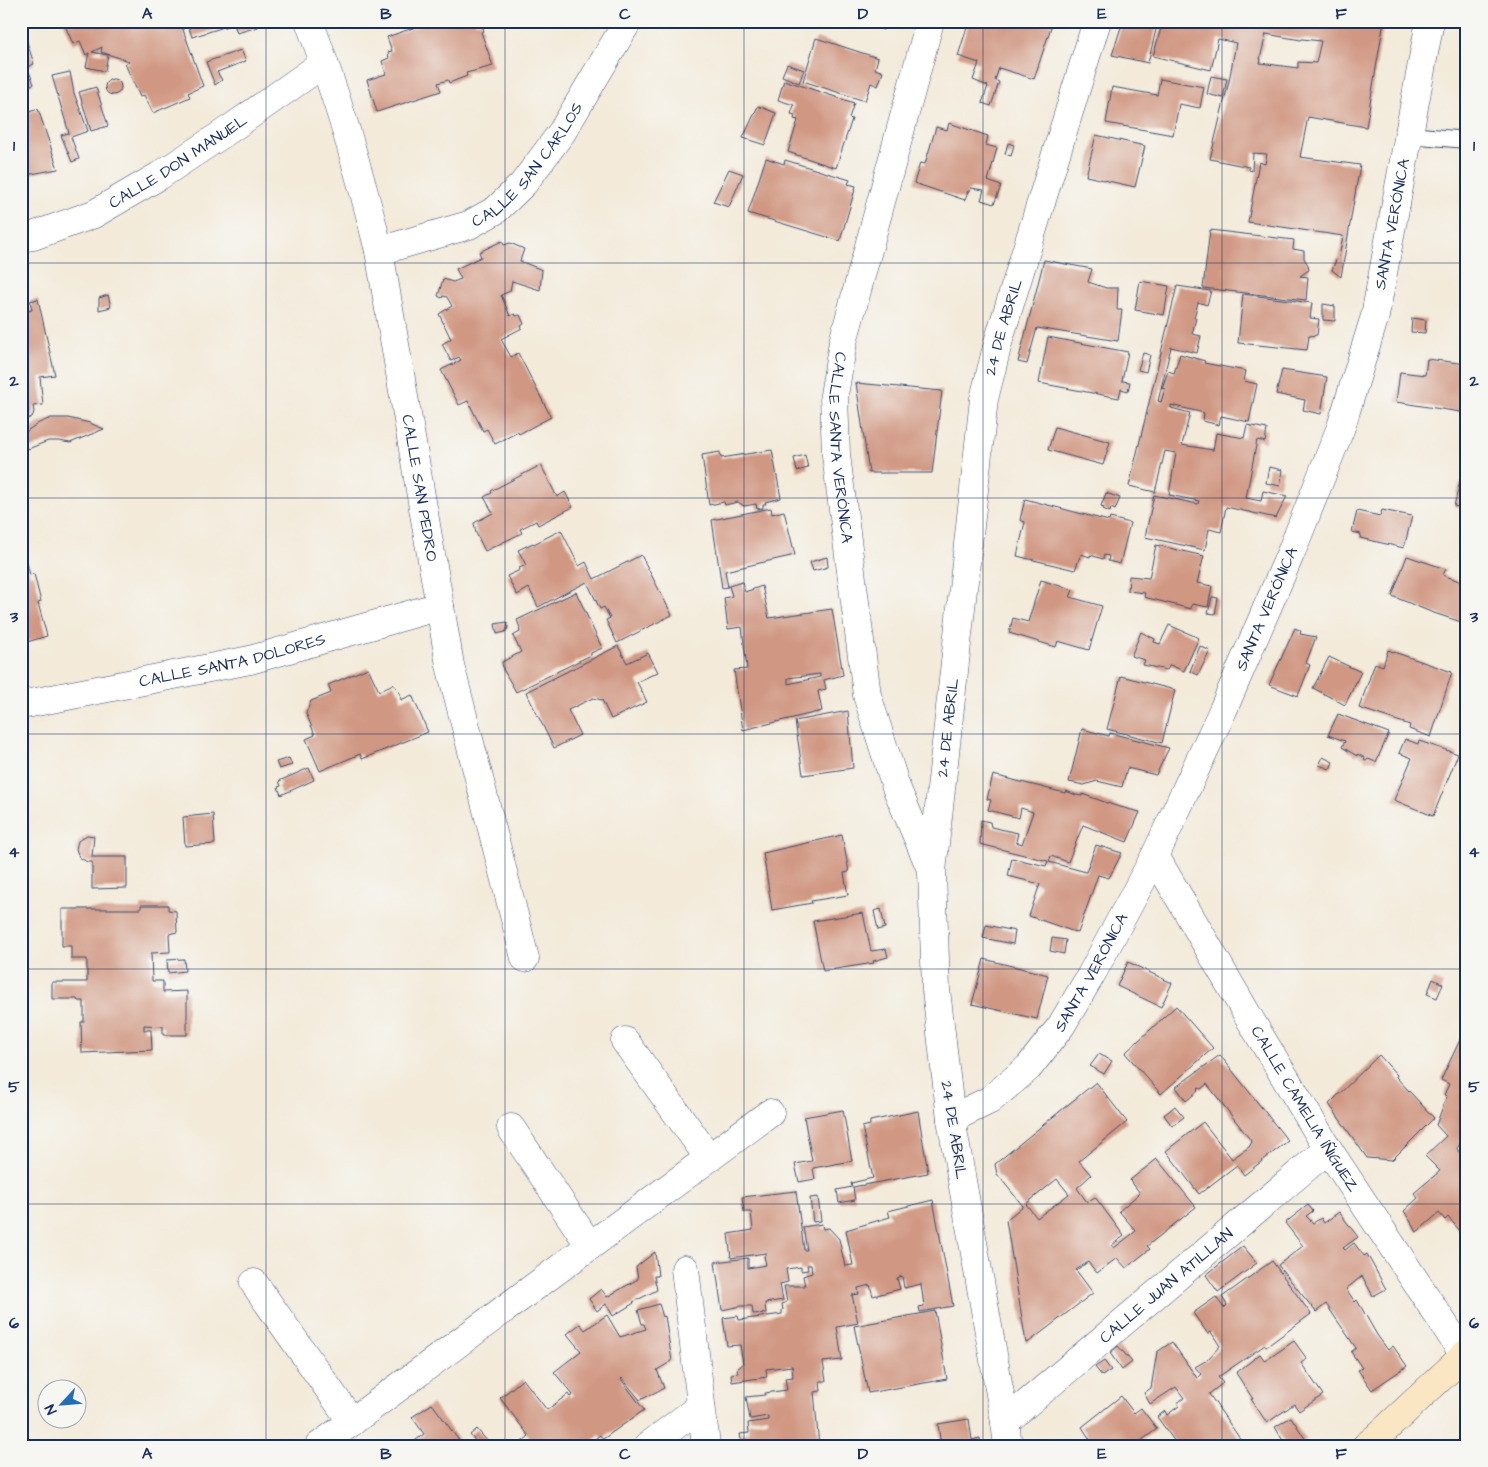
<svg xmlns="http://www.w3.org/2000/svg" width="1488" height="1467" viewBox="0 0 1488 1467" font-family="'Architects Daughter',sans-serif">
	<style>
		.building { fill: #d09782; fill-rule: evenodd }
		.lines { fill: none; stroke-linecap: round; stroke-linejoin: round }
		.lane-casing { stroke: #3b4b70; stroke-width: 18 }
		.street-casing { stroke: #3b4b70; stroke-width: 29 }
		.secondary-casing { stroke: #3b4b70; stroke-width: 29 }
		.lane { stroke: #fff; stroke-width: 16 }
		.street { stroke: #fff; stroke-width: 28 }
		.secondary { stroke: #fbe6c4; stroke-width: 28 }
		.grid { fill: none; stroke: #1b2f5e; stroke-width: 1; stroke-opacity: 0.55 }
		.labels { text-anchor: middle; dominant-baseline: central; stroke-width: 4; stroke-linejoin: round; paint-order: stroke }
		.street-label { font-size: 16px; fill: #1b2f5e; stroke: #f6f6f2 }
		.neatline { fill: none; stroke: #1b2f5e; stroke-width: 2 }
		.grid-label { font-size: 16px; text-anchor: middle; font-weight: bold; fill: #1b2f5e }
	</style>
	<rect width="100%" height="100%" fill="#f6f6f2"/>
	<filter id="ink" filterUnits="userSpaceOnUse"><feTurbulence type="fractalNoise" baseFrequency=".02" numOctaves="2"/><feDisplacementMap in="SourceGraphic" scale="10" xChannelSelector="R" yChannelSelector="G"/><feConvolveMatrix kernelMatrix="1 2 1 2 8 2 1 2 1" color-interpolation-filters="sRGB"/></filter>
	<filter id="wash" filterUnits="userSpaceOnUse"><feTurbulence type="fractalNoise" baseFrequency=".0096" numOctaves="4" result="noise"/><feDisplacementMap in="SourceGraphic" scale="20" xChannelSelector="R" yChannelSelector="G"/><feGaussianBlur stdDeviation="1.12" result="paint"/><feColorMatrix in="noise" values="0 0 0 0 0 0 0 0 0 0 0 0 0 0 0 0 0 1.4 0 .05"/><feComposite in="paint" operator="in"/></filter>
	<g filter="url(#wash)">
		<rect width="100%" height="100%" fill="#f3ead9"/>
		<g id="blocks">
			<g class="building">
				<polygon points="63,21 180,21 203,86 188,93 190,97 153,113 144,95 140,97 125,64 129,61 101,52 102,47 92,52 108,55 105,71 86,67 89,53 86,55 80,41 73,44"/>
				<polygon points="187,21 256,21 258,27 237,33 234,24 192,37"/>
				<polygon points="433,21 475,21 476,23 481,22 484,31 481,32 493,66 466,73 467,76 449,83 448,80 438,83 441,91 377,112 367,80 386,74 382,61 389,58 388,52 392,51 387,37"/>
				<polygon points="863,21 902,21 899,28 886,23 883,30"/>
				<polygon points="969,21 1053,21 1034,79 999,68 995,80 999,82 991,106 982,103 988,86 973,80 979,63 958,56"/>
				<polygon points="1123,21 1158,21 1148,63 1112,55"/>
				<path d="M 1163,21 L 1384,21 L 1366,127 L 1308,117 L 1300,157 L 1360,165 L 1341,277 L 1332,270 L 1336,260 L 1339,257 L 1343,236 L 1248,222 L 1259,162 L 1265,164 L 1267,154 L 1253,153 L 1252,171 L 1249,170 L 1249,167 L 1210,159 L 1229,81 L 1236,43 L 1218,39 L 1211,70 L 1153,56 ZM 1266,34 L 1301,40 L 1302,39 L 1321,41 L 1316,63 L 1298,62 L 1298,68 L 1260,63 L 1261,59 L 1260,59 Z"/>
				<polygon points="22,26 34,64 27,67 34,84 21,88"/>
				<polygon points="816,38 878,58 875,69 883,72 878,86 871,83 865,101 803,81"/>
				<polygon points="241,50 246,61 217,72 222,80 215,85 206,62"/>
				<polygon points="787,64 804,70 799,83 782,76"/>
				<polygon points="70,72 74,93 88,131 71,137 79,159 72,162 61,135 69,133 52,76"/>
				<polygon points="1211,76 1227,79 1223,98 1207,94"/>
				<polygon points="1160,79 1204,87 1200,108 1179,104 1173,135 1106,123 1112,87 1157,95"/>
				<circle cx="113" cy="87" r="8"/>
				<polygon points="784,80 854,103 849,118 852,119 836,168 788,152 798,120 794,119 795,115 791,114 794,105 778,100"/>
				<polygon points="96,87 108,126 91,131 79,92"/>
				<polygon points="758,106 776,113 765,145 743,138"/>
				<polygon points="38,109 58,169 21,176 21,115"/>
				<polygon points="949,123 988,136 986,145 997,148 988,181 1001,186 994,204 981,200 984,190 971,188 970,191 968,191 965,200 914,183 920,163 925,164 936,127 947,130"/>
				<polygon points="1096,135 1145,146 1135,187 1086,176"/>
				<polygon points="1008,143 1014,145 1011,156 1005,154"/>
				<polygon points="766,158 784,164 785,160 850,180 848,184 856,186 840,241 748,213"/>
				<polygon points="729,169 743,174 729,207 713,202"/>
				<polygon points="1210,230 1294,240 1293,249 1304,251 1304,258 1308,265 1309,270 1300,276 1308,277 1306,300 1203,288"/>
				<polygon points="502,241 504,245 510,243 524,249 520,261 542,270 540,290 512,281 510,291 501,295 510,316 515,314 516,316 520,315 524,324 521,326 522,328 501,339 511,357 518,353 551,417 519,434 518,432 495,444 487,429 483,431 468,401 459,405 441,370 461,360 459,357 451,361 442,344 451,339 439,314 452,306 447,297 443,296 442,298 438,296 443,279 453,282 461,279 456,269 481,257 479,252"/>
				<polygon points="1044,260 1092,269 1088,282 1106,288 1118,288 1117,310 1122,310 1118,341 1037,328 1027,364 1018,362"/>
				<polygon points="1140,281 1169,286 1164,315 1135,310"/>
				<polygon points="1177,286 1211,291 1207,305 1198,302 1194,318 1196,318 1192,334 1201,336 1197,353 1171,347 1158,401 1161,402 1165,389 1162,388 1168,371 1174,373 1180,354 1205,361 1204,363 1246,371 1244,381 1257,384 1249,422 1221,416 1219,425 1203,421 1204,413 1171,405 1171,408 1190,413 1182,445 1213,450 1216,433 1244,438 1247,425 1267,429 1265,442 1257,440 1246,498 1261,501 1263,491 1287,496 1276,518 1226,507 1221,532 1209,529 1205,550 1145,537 1154,495 1198,504 1199,501 1169,495 1176,453 1165,451 1155,492 1129,486"/>
				<polygon points="1243,294 1312,303 1310,318 1319,319 1317,335 1309,336 1307,350 1238,343"/>
				<polygon points="108,295 111,307 99,310 99,298"/>
				<polygon points="38,299 55,375 40,377 43,405 33,406 34,412 32,417 27,419 23,418 21,420 21,312 32,310 30,301"/>
				<polygon points="1323,304 1335,306 1335,321 1323,320"/>
				<polygon points="1412,318 1426,320 1425,333 1411,332"/>
				<polygon points="1048,337 1128,352 1122,381 1130,382 1128,391 1121,389 1119,398 1039,383"/>
				<polygon points="1143,353 1150,355 1146,372 1138,370"/>
				<polygon points="1427,359 1467,364 1467,413 1396,402 1400,372 1425,375"/>
				<polygon points="1282,370 1327,377 1321,414 1303,410 1305,400 1276,394"/>
				<polygon points="856,383 942,391 932,473 869,473"/>
				<polygon points="51,418 68,418 90,423 104,429 70,443 59,441 48,441 28,449 21,442 21,438 28,430 39,423"/>
				<polygon points="1055,427 1110,442 1103,465 1048,450"/>
				<polygon points="772,450 781,498 765,502 766,504 763,504 763,508 757,509 756,504 744,506 738,502 725,505 724,502 709,505 702,455 720,452 721,458"/>
				<polygon points="805,455 808,468 797,471 794,458"/>
				<polygon points="541,465 557,497 565,492 573,507 538,525 536,521 520,529 522,533 485,551 476,533 474,523 493,513 484,497 492,493 491,491"/>
				<polygon points="1269,467 1283,470 1280,486 1266,483"/>
				<polygon points="1460,482 1467,484 1467,509 1454,506"/>
				<polygon points="1106,493 1120,498 1115,510 1111,508 1110,512 1103,509 1104,507 1101,506"/>
				<polygon points="1025,499 1109,521 1110,518 1130,523 1120,564 1108,561 1109,556 1104,555 1103,559 1090,555 1090,557 1081,554 1075,570 1017,556 1025,522 1020,520"/>
				<polygon points="771,508 772,514 784,511 795,555 725,571 728,587 722,588 712,520"/>
				<polygon points="1382,510 1412,516 1404,548 1360,538 1361,534 1352,532 1357,511 1380,516"/>
				<polygon points="561,530 579,566 586,562 594,579 641,555 672,615 617,643 606,620 610,618 604,607 600,609 587,582 538,607 529,588 517,595 507,576 520,570 519,568 526,565 518,550 533,543 534,544"/>
				<polygon points="1156,545 1204,556 1197,583 1212,586 1208,607 1192,604 1191,609 1144,597 1145,593 1128,591 1129,576 1149,578"/>
				<polygon points="23,547 30,575 34,574 41,602 38,603 47,636 27,642 27,638 21,642 21,548"/>
				<polygon points="1407,556 1446,569 1443,575 1467,584 1467,624 1431,612 1392,596"/>
				<polygon points="827,557 828,567 813,571 810,562"/>
				<polygon points="1041,580 1073,590 1070,597 1102,606 1089,650 1058,641 1056,647 1009,633 1013,618 1028,622"/>
				<path d="M 742,582 L 745,592 L 762,586 L 769,618 L 832,609 L 843,675 L 824,680 L 826,689 L 818,691 L 822,711 L 743,730 L 734,670 L 747,669 L 742,627 L 728,629 L 724,598 L 732,596 L 729,586 ZM 820,674 L 820,677 L 788,684 L 788,678 Z"/>
				<polygon points="576,592 602,648 591,653 591,655 516,692 503,669 502,662 521,652 513,636 520,632 519,629 520,628 517,620"/>
				<polygon points="1212,597 1218,598 1215,614 1208,613"/>
				<polygon points="507,622 508,628 505,632 497,634 495,624"/>
				<polygon points="1169,625 1199,638 1184,671 1170,665 1167,670 1143,665 1145,660 1131,656 1141,632 1155,639 1154,642 1160,644"/>
				<polygon points="1295,628 1301,631 1300,634 1316,637 1306,663 1310,665 1298,696 1269,685"/>
				<polygon points="618,646 627,663 648,653 658,672 637,682 647,702 611,719 602,700 593,698 568,710 580,735 554,748 526,692"/>
				<polygon points="1200,646 1210,651 1198,675 1190,671"/>
				<polygon points="1388,650 1452,672 1431,737 1409,729 1410,725 1359,708 1375,663 1383,666"/>
				<polygon points="1329,657 1361,672 1345,705 1313,688"/>
				<polygon points="368,668 379,691 393,684 400,693 401,700 412,695 428,732 362,759 360,754 320,771 306,739 315,735 306,713 311,701 331,693 328,685"/>
				<polygon points="1121,676 1175,690 1162,743 1107,729"/>
				<polygon points="848,711 853,768 803,775 795,721"/>
				<polygon points="1338,714 1389,733 1376,762 1368,759 1366,761 1364,760 1365,758 1357,754 1357,756 1342,747 1345,741 1328,735"/>
				<polygon points="1082,729 1109,736 1110,733 1169,748 1156,775 1127,768 1122,787 1097,781 1084,785 1069,782"/>
				<polygon points="1405,739 1418,744 1419,741 1458,754 1433,816 1394,800 1412,758 1399,753"/>
				<polygon points="1323,757 1333,762 1330,769 1319,765"/>
				<polygon points="289,758 292,765 279,769 276,762"/>
				<polygon points="309,768 314,780 281,795 278,787 281,786 279,781"/>
				<polygon points="993,775 1065,793 1066,791 1076,795 1082,796 1082,794 1116,806 1140,812 1127,842 1083,825 1068,862 1051,856 1049,862 1086,872 1096,845 1122,853 1109,878 1098,875 1078,933 1029,916 1040,884 1008,876 1012,858 1046,866 1048,861 980,844 981,820 990,822 991,827 1018,833 1016,842 1022,844 1033,812 1021,808 1019,818 988,810 991,800 987,799"/>
				<polygon points="213,814 215,844 185,846 183,817"/>
				<polygon points="87,835 94,836 92,857 127,857 127,888 92,889 92,862 87,862 79,857 76,849 78,841"/>
				<polygon points="842,835 849,872 844,873 848,895 811,901 812,903 772,910 763,853"/>
				<polygon points="141,905 168,905 168,910 176,911 177,932 169,934 170,952 151,953 152,981 163,981 163,992 187,991 187,1035 163,1035 163,1026 144,1025 144,1030 151,1030 152,1050 82,1053 81,1022 84,1022 84,1001 78,1001 77,999 52,999 52,982 87,982 87,959 71,959 71,946 62,946 62,909 141,909"/>
				<polygon points="881,909 885,928 878,930 874,911"/>
				<polygon points="863,913 871,951 886,949 888,957 873,961 874,963 823,971 813,921"/>
				<polygon points="986,925 1015,931 1013,944 983,938"/>
				<polygon points="1052,938 1066,940 1064,954 1050,951"/>
				<polygon points="184,959 185,971 168,973 167,960"/>
				<polygon points="984,959 1048,975 1037,1019 972,1004"/>
				<polygon points="1128,962 1172,983 1161,1007 1117,986"/>
				<polygon points="1433,979 1443,984 1437,998 1427,994"/>
				<polygon points="1176,1006 1213,1048 1161,1094 1125,1053"/>
				<polygon points="1467,1025 1467,1139 1463,1137 1457,1149 1467,1160 1467,1239 1448,1217 1445,1220 1439,1213 1417,1232 1404,1211 1418,1198 1414,1193 1440,1171 1425,1156 1446,1136 1436,1125 1447,1096 1444,1095 1449,1084 1441,1080"/>
				<polygon points="1099,1054 1112,1061 1104,1074 1090,1066"/>
				<polygon points="1220,1055 1288,1141 1244,1175 1237,1165 1199,1194 1166,1151 1203,1122 1232,1159 1249,1147 1252,1142 1207,1084 1201,1089 1199,1088 1197,1090 1198,1091 1186,1101 1176,1087"/>
				<polygon points="1379,1055 1397,1075 1396,1077 1434,1118 1392,1160 1367,1158 1329,1104"/>
				<path d="M 1096,1082 L 1127,1122 L 1079,1161 L 1091,1175 L 1077,1188 L 1087,1202 L 1095,1197 L 1124,1236 L 1112,1245 L 1114,1248 L 1136,1231 L 1119,1211 L 1140,1193 L 1130,1180 L 1157,1159 L 1196,1207 L 1147,1246 L 1150,1249 L 1126,1268 L 1117,1258 L 1097,1273 L 1088,1262 L 1076,1270 L 1093,1293 L 1029,1342 L 1026,1343 L 1006,1220 L 1023,1206 L 997,1174 L 995,1164 ZM 1057,1179 L 1069,1194 L 1037,1218 L 1026,1204 Z"/>
				<polygon points="1175,1106 1184,1117 1172,1126 1164,1115"/>
				<polygon points="843,1110 852,1161 813,1168 815,1179 799,1182 795,1164 812,1161 804,1117"/>
				<polygon points="918,1111 928,1173 853,1187 855,1200 839,1203 837,1190 852,1187 851,1183 873,1178 862,1127 870,1125 870,1121"/>
				<polygon points="796,1191 804,1250 807,1250 803,1227 822,1224 823,1229 829,1228 839,1239 845,1266 853,1265 846,1230 890,1217 888,1211 933,1200 953,1306 920,1312 919,1307 924,1306 921,1284 904,1288 902,1276 897,1278 900,1289 873,1296 870,1285 858,1288 859,1294 852,1295 858,1323 837,1327 842,1360 823,1362 826,1381 820,1381 821,1391 814,1392 819,1446 742,1446 740,1434 749,1433 748,1423 768,1420 768,1416 750,1419 746,1397 765,1395 765,1393 787,1390 785,1378 793,1377 792,1366 766,1369 767,1377 732,1382 731,1374 738,1373 737,1369 743,1364 740,1345 727,1346 723,1318 738,1316 739,1320 782,1314 782,1310 783,1310 782,1304 787,1302 784,1286 805,1286 803,1276 812,1273 811,1265 807,1265 808,1270 801,1271 801,1267 786,1269 788,1282 780,1284 783,1300 765,1303 766,1313 753,1314 752,1306 741,1306 722,1310 715,1262 748,1258 748,1268 766,1265 764,1256 766,1255 766,1253 731,1258 728,1234 753,1230 751,1212 744,1212 742,1197"/>
				<polygon points="818,1197 821,1221 813,1222 810,1198"/>
				<polygon points="1308,1205 1313,1211 1306,1216 1313,1223 1321,1218 1324,1223 1339,1212 1358,1237 1343,1248 1345,1250 1354,1243 1364,1256 1367,1254 1386,1289 1373,1296 1362,1276 1346,1289 1355,1302 1357,1300 1377,1335 1388,1350 1393,1346 1407,1366 1372,1390 1358,1370 1362,1368 1351,1352 1356,1348 1326,1304 1316,1312 1278,1265 1303,1246 1285,1223"/>
				<polygon points="1243,1246 1257,1263 1218,1292 1206,1275"/>
				<polygon points="655,1252 658,1276 654,1276 657,1290 633,1302 634,1303 613,1316 606,1304 597,1311 589,1299 601,1289 607,1297 638,1279 636,1267"/>
				<polygon points="1272,1261 1311,1314 1266,1347 1265,1345 1218,1377 1223,1383 1209,1394 1245,1446 1178,1446 1157,1417 1165,1411 1167,1415 1179,1406 1177,1403 1184,1398 1176,1387 1150,1404 1144,1393 1151,1388 1157,1352 1172,1342 1197,1378 1201,1374 1195,1367 1207,1360 1220,1346 1211,1332 1208,1334 1193,1313 1216,1297 1224,1308 1227,1305 1222,1297"/>
				<polygon points="659,1304 663,1317 665,1316 672,1361 657,1370 664,1388 640,1400 622,1378 621,1379 644,1410 603,1439 600,1435 586,1446 570,1446 565,1439 557,1446 554,1442 550,1446 517,1446 529,1436 500,1398 523,1379 547,1410 568,1394 570,1397 573,1395 554,1372 581,1351 567,1334 580,1324 585,1330 607,1315 620,1337 646,1329 644,1324 642,1324 638,1310"/>
				<polygon points="935,1311 947,1379 868,1393 854,1326"/>
				<polygon points="1294,1341 1307,1359 1301,1363 1323,1395 1299,1411 1294,1404 1267,1423 1251,1399 1253,1399 1236,1373 1260,1354 1265,1361"/>
				<polygon points="1118,1346 1132,1362 1122,1370 1110,1353"/>
				<polygon points="1104,1361 1111,1370 1102,1376 1095,1367"/>
				<polygon points="1121,1396 1134,1413 1141,1408 1157,1429 1134,1446 1091,1446 1089,1438 1082,1427"/>
				<polygon points="432,1404 436,1409 463,1446 408,1446 424,1434 412,1417"/>
				<polygon points="1291,1417 1306,1440 1297,1446 1286,1446 1275,1427"/>
				<polygon points="969,1419 972,1440 980,1438 981,1446 955,1446 954,1443 950,1443 950,1446 941,1446 938,1424"/>
				<polygon points="477,1429 488,1442 484,1446 480,1446 470,1435"/>
			</g>
		</g>
	</g>
	<g filter="url(#ink)">
		<use href="#blocks" fill-opacity="0" stroke="#3b4b70" stroke-width="1"/>
		<g class="lines">
			<g class="lane-casing">
				<polyline id="lane" points="1408,135 1467,140"/>
			</g>
			<g class="street-casing">
				<g id="street">
					<path id="s1" d="M 309,21 C 337,96 360,173 379,251 L 450,665 L 525,958"/>
					<path id="s2" d="M 930,21 L 843,342 L 834,395 L 836,455 L 867,695 L 896,787 L 931,869"/>
					<path id="s3" d="M 21,238 L 33,236 L 94,214 L 159,176 L 230,129 L 324,63"/>
					<path id="s4" d="M 379,251 L 469,225 L 496,210 L 523,184 L 562,132 L 628,21"/>
					<path id="s5" d="M 21,705 L 250,660 L 440,606"/>
					<path id="s6" d="M 1155,856 L 1254,1026 L 1328,1149 L 1465,1356"/>
					<polyline points="625,1041 709,1158"/>
					<path id="s7" d="M 951,1119 L 990,1100 L 1029,1067 L 1061,1026 L 1091,975 L 1155,856 L 1223,710 L 1292,550 L 1341,427 L 1375,316 L 1430,21"/>
					<polyline points="511,1128 590,1246"/>
					<polyline points="685,1269 706,1446"/>
					<polyline points="254,1283 352,1422"/>
					<path id="s8" d="M 1005,1422 L 1328,1149"/>
					<polyline points="319,1446 770,1113"/>
					<polyline points="648,1446 701,1406"/>
					<path id="s9" d="M 1008,1446 L 1005,1422 L 951,1119 L 936,990 L 932,871 L 984,399 L 999,339 L 1097,21"/>
				</g>
			</g>
			<g class="secondary-casing">
				<polyline id="secondary" points="1366,1446 1376,1438 1467,1353"/>
			</g>
			<use href="#lane" class="lane"/>
			<use href="#street" class="street"/>
			<use href="#secondary" class="secondary"/>
		</g>
	</g>
	<path class="grid" d="M 266,21 L 266,1446M 505,21 L 505,1446M 744,21 L 744,1446M 983,21 L 983,1446M 1222,21 L 1222,1446M 21,263 L 1467,263M 21,498 L 1467,498M 21,734 L 1467,734M 21,969 L 1467,969M 21,1204 L 1467,1204"/>
	<g class="labels">
		<g class="street-label">
			<text stroke="none"><textPath href="#s3" startOffset="176">CALLE DON MANUEL</textPath></text>
			<text stroke="none"><textPath href="#s4" startOffset="179">CALLE SAN CARLOS</textPath></text>
			<text stroke="none"><textPath href="#s7" startOffset="1018">SANTA VERÓNICA</textPath></text>
			<text stroke="none"><textPath href="#s9" startOffset="1130">24 DE ABRIL</textPath></text>
			<text stroke="none"><textPath href="#s2" startOffset="439">CALLE SANTA VERÓNICA</textPath></text>
			<text stroke="none"><textPath href="#s1" startOffset="481">CALLE SAN PEDRO</textPath></text>
			<text stroke="none"><textPath href="#s7" startOffset="612">SANTA VERÓNICA</textPath></text>
			<text stroke="none"><textPath href="#s5" startOffset="216">CALLE SANTA DOLORES</textPath></text>
			<text stroke="none"><textPath href="#s9" startOffset="725">24 DE ABRIL</textPath></text>
			<text stroke="none"><textPath href="#s7" startOffset="208">SANTA VERÓNICA</textPath></text>
			<text stroke="none"><textPath href="#s6" startOffset="294">CALLE CAMELIA ÍÑIGUEZ</textPath></text>
			<text transform="translate(954 1130) rotate(81)">24 DE ABRIL</text>
			<text stroke="none"><textPath href="#s8" startOffset="211">CALLE JUAN ATILLAN</textPath></text>
		</g>
	</g>
	<rect width="1488" height="1467" fill="none" stroke="#f6f6f2" stroke-width="55"/>
	<g transform="translate(62 1404) rotate(244)"><circle r="24" fill="#f6f6f2" stroke="#9ea6b7"/>
	<path d="M0-4L9 19L0 12L-9 19Z" fill="#1f6fb2"/>
	<text y="-8" font-size="14" font-weight="bold" text-anchor="middle" fill="#1b2f5e">N</text>
	</g>
	<rect x="28" y="28" width="1432" height="1412" class="neatline"/>
	<g class="grid-label">
		<text x="147" y="19">A</text>
		<text x="386" y="19">B</text>
		<text x="625" y="19">C</text>
		<text x="863" y="19">D</text>
		<text x="1102" y="19">E</text>
		<text x="1341" y="19">F</text>
		<text x="14" y="151">1</text>
		<text x="1474" y="151">1</text>
		<text x="14" y="386">2</text>
		<text x="1474" y="386">2</text>
		<text x="14" y="622">3</text>
		<text x="1474" y="622">3</text>
		<text x="14" y="857">4</text>
		<text x="1474" y="857">4</text>
		<text x="14" y="1092">5</text>
		<text x="1474" y="1092">5</text>
		<text x="14" y="1328">6</text>
		<text x="1474" y="1328">6</text>
		<text x="147" y="1459">A</text>
		<text x="386" y="1459">B</text>
		<text x="625" y="1459">C</text>
		<text x="863" y="1459">D</text>
		<text x="1102" y="1459">E</text>
		<text x="1341" y="1459">F</text>
	</g>
</svg>
